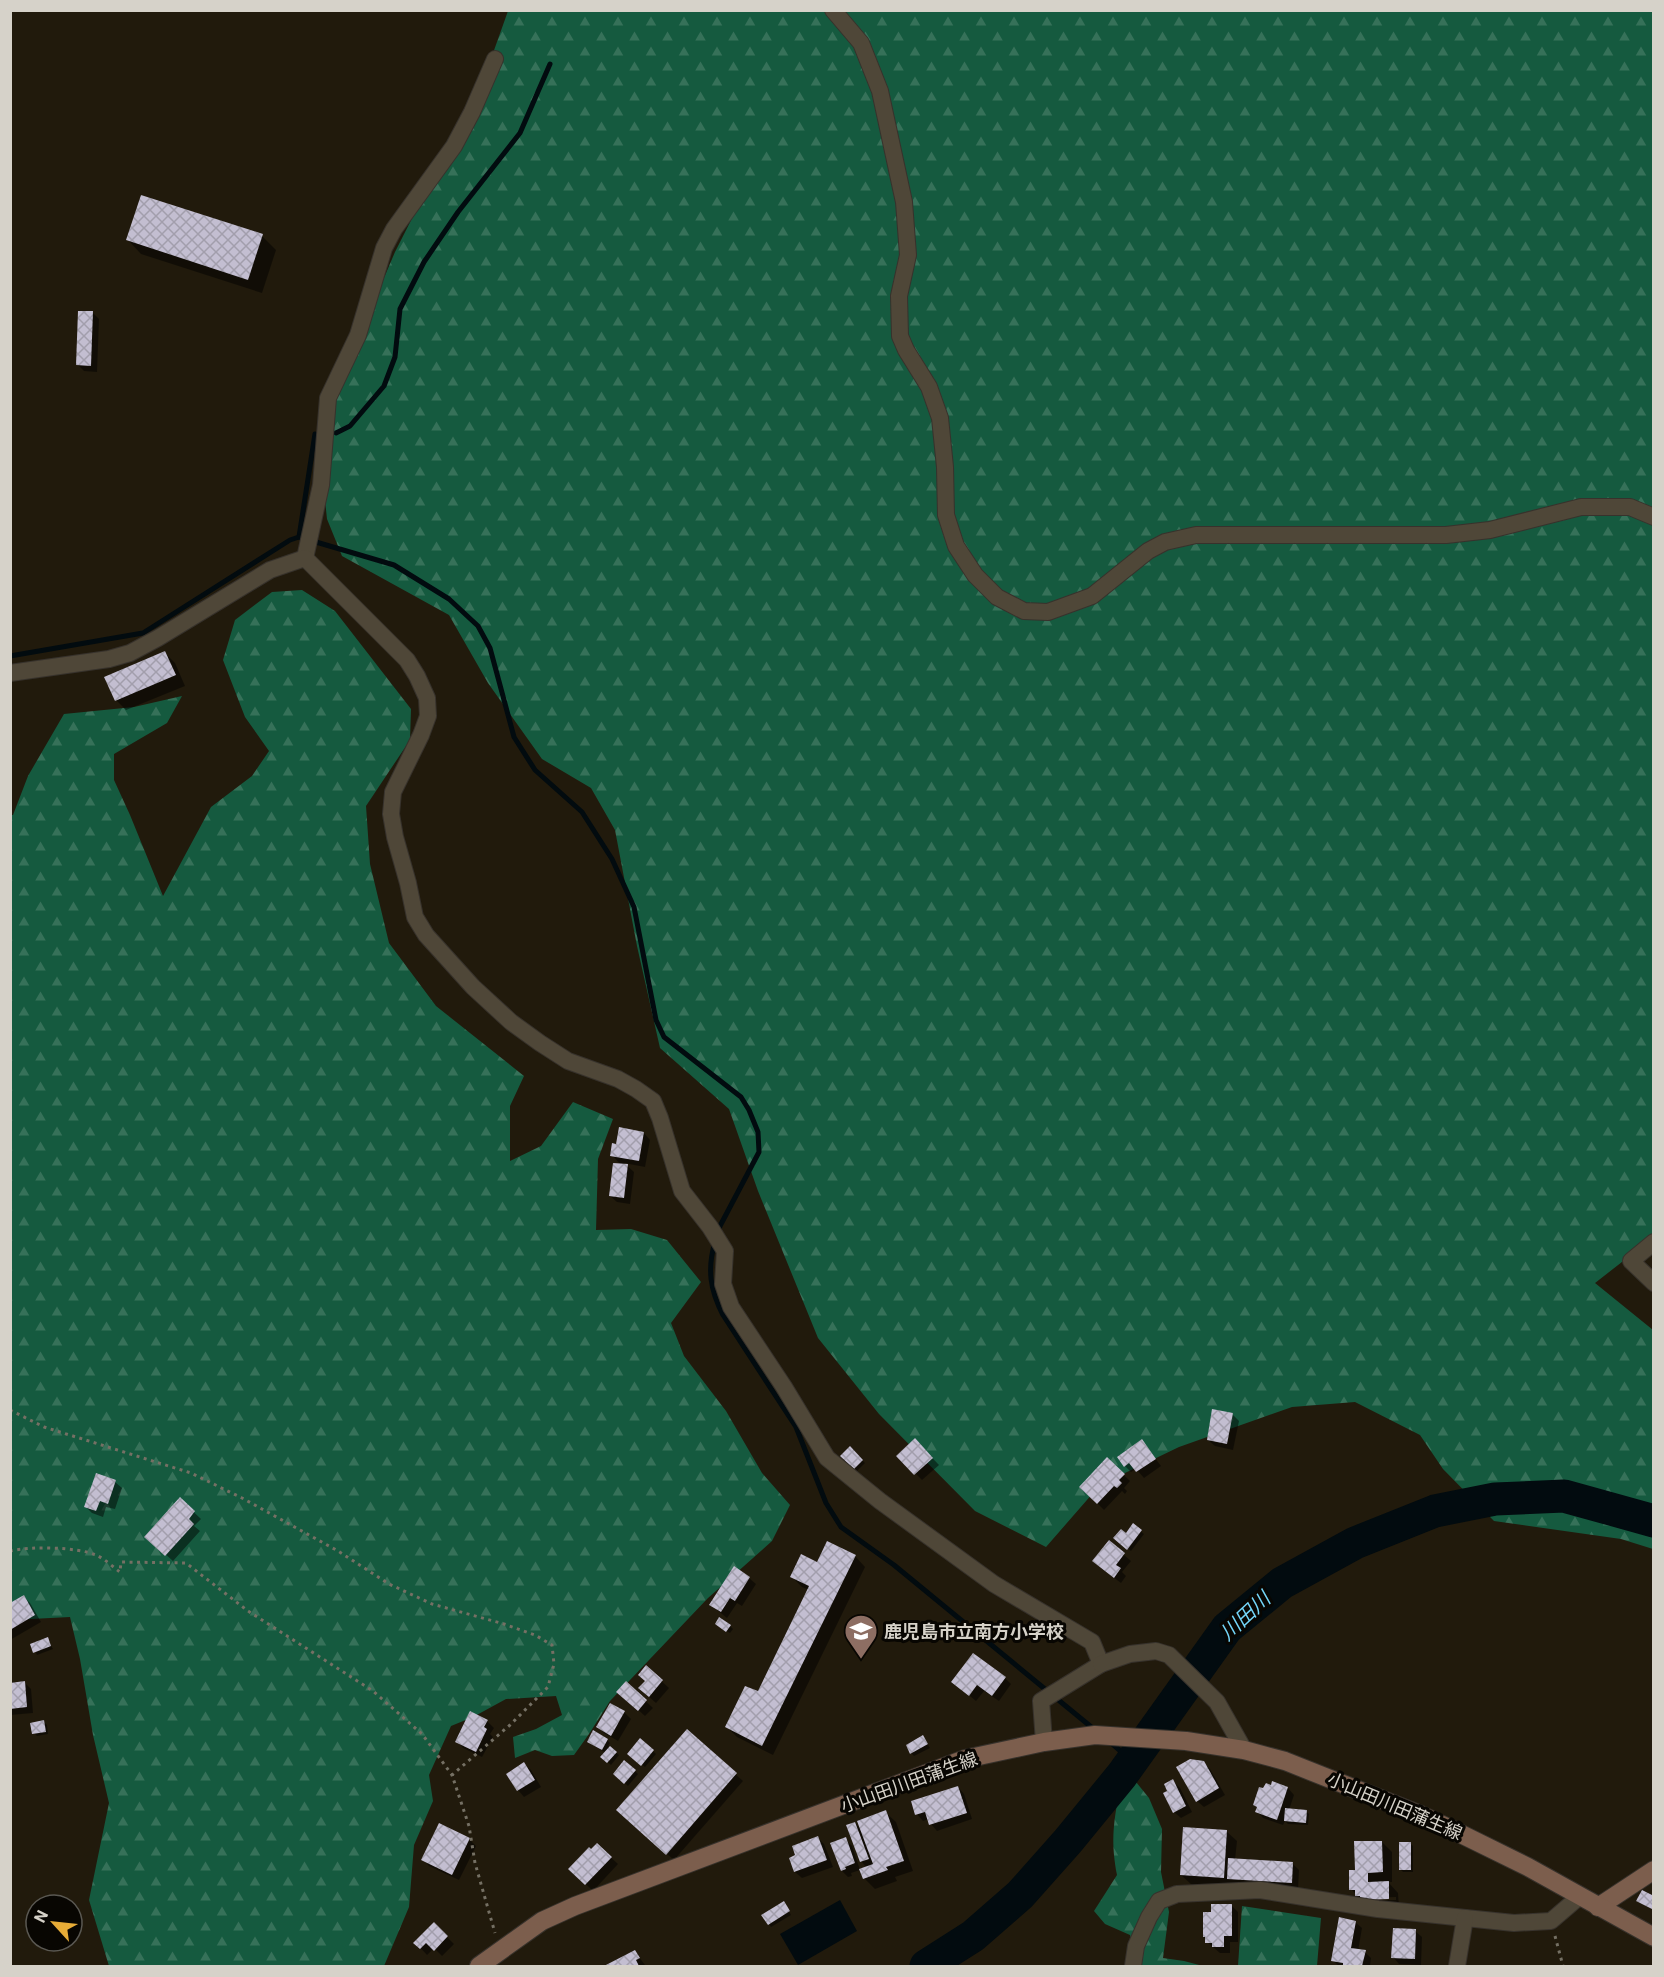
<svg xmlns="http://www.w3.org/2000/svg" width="1664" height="1977" viewBox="0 0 1664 1977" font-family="Roboto,'Noto Sans JP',sans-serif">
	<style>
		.forest { fill: url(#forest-firs) }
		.water { fill: #020b0f }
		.shadow { fill: #0007; fill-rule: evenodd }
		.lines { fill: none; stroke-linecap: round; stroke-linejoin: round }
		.stream { stroke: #020b0f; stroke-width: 5 }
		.river { stroke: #020b0f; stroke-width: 33 }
		.building { fill: url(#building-cross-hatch) }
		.street-casing { stroke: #37322c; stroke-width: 18 }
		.secondary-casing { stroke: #37322c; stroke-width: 20 }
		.path { stroke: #757064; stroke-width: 3; stroke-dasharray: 3 4.5; stroke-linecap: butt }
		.street { stroke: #4f4738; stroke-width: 16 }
		.secondary { stroke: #7c5e4d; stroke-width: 18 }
		.labels { text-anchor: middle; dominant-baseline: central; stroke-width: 6; stroke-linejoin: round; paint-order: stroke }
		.poi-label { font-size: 18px; font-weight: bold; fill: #d6d2c9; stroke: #080602; text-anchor: start }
		.street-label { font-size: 18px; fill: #d6d2c9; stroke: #080602 }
		.water-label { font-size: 20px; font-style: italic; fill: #74d6f9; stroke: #080602 }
	</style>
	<defs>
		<pattern id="forest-firs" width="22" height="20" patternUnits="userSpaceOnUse" patternTransform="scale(1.5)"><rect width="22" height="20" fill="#155a3f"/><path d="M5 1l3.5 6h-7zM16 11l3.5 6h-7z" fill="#367159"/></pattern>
		<pattern id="building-cross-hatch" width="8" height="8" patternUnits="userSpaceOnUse" patternTransform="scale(1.5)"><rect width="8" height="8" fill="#c3bed1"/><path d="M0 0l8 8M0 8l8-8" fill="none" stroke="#a29eac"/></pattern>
	</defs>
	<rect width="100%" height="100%" fill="#211a0c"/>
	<g class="forest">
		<polygon points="508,11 1653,11 1654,1237 1595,1283 1653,1330 1653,1549 1621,1539 1494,1521 1443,1469 1420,1435 1355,1402 1292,1407 1179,1447 1100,1485 1046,1547 975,1511 879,1414 818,1338 758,1191 729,1109 660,1048 637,946 615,830 591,788 542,759 488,683 449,615 342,556 327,519 318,433 395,252 487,70"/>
		<polygon points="302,590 335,611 411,709 410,740 366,806 370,864 389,943 436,1006 524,1076 510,1106 510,1161 541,1146 573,1102 613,1119 598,1159 596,1230 631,1229 667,1240 701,1282 671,1323 684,1356 726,1411 762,1473 790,1505 772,1541 708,1598 610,1701 589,1734 574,1755 552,1756 535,1750 515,1758 513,1737 536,1729 562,1715 556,1696 506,1699 473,1717 451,1726 429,1775 433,1801 414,1845 409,1907 384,1966 109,1966 89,1900 109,1803 93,1735 80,1659 70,1617 11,1620 11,815 13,815 28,776 64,714 134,707 182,696 167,723 114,754 114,780 130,815 163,896 211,807 252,776 269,751 245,717 223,660 235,620 272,592"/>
		<path d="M 1136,1782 L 1149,1798 L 1162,1829 L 1161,1872 L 1169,1912 L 1163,1958 L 1184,1961 L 1203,1966 L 1132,1966 L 1135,1957 L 1130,1935 L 1105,1924 L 1094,1911 L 1117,1875 C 1111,1843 1113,1825 1119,1793 Z"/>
		<polygon points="1242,1906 1321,1918 1317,1966 1238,1966"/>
	</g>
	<polygon class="water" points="840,1900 857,1931 798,1965 780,1934"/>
	<g class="shadow">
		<polygon points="262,236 276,250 262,293 141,254 128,240"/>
		<polygon points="92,312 99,319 97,372 84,371 78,365"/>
		<polygon points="165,653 175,663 185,686 126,710 116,700"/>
		<polygon points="644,1133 650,1140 645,1167 624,1163 634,1172 630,1204 617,1202 610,1196 621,1165 612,1155"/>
		<polygon points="1232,1414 1239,1421 1233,1450 1215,1446 1208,1440"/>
		<polygon points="915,1440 939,1465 922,1480 898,1456"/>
		<polygon points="1142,1441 1161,1466 1144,1478 1136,1469 1131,1472 1125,1466"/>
		<polygon points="850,1448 865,1463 857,1471 842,1456"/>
		<polygon points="1107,1459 1130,1481 1124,1488 1127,1491 1125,1494 1122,1491 1104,1510 1081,1487"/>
		<polygon points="115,1482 122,1488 115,1509 106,1507 103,1517 92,1513 86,1507"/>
		<polygon points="180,1499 201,1519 194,1526 200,1531 173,1561 153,1543"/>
		<polygon points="1133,1525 1144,1534 1131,1551 1118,1541 1126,1535"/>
		<polygon points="1109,1542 1131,1561 1122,1572 1126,1576 1121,1583 1101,1568"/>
		<polygon points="855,1556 865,1567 773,1755 737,1737 727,1727 758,1693 809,1590 802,1587 792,1577 817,1564"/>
		<polygon points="749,1578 756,1584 742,1606 737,1603 727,1618 711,1605"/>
		<polygon points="24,1597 30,1603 41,1622 10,1640 10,1604"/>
		<polygon points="730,1626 733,1629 730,1633 719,1627"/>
		<polygon points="47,1639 53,1649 37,1655 32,1645"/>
		<polygon points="646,1667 669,1688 656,1703 647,1695"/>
		<polygon points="1005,1678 1011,1684 999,1701 984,1691 976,1701 953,1682"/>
		<polygon points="25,1683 31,1689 33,1713 10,1715 10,1684"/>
		<polygon points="626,1683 653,1708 645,1716 625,1698"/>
		<polygon points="611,1705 624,1712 631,1719 618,1741 604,1733 598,1726"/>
		<polygon points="487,1721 494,1728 490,1734 493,1737 482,1757 463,1748 457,1741"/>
		<polygon points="44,1722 47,1725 48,1734 37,1736 34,1733"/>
		<polygon points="687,1731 743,1781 674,1860 624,1817"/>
		<polygon points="607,1740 610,1743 608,1746 619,1755 611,1765 602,1757 606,1753 588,1742"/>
		<polygon points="640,1740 656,1754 645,1767 629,1754"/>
		<polygon points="925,1740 930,1748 914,1756 911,1753"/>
		<polygon points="625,1762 638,1774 628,1786 615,1774"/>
		<polygon points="1203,1762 1210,1769 1225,1795 1204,1807 1197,1801"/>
		<polygon points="524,1764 531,1770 541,1787 524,1797 518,1790"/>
		<polygon points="1173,1781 1180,1788 1192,1812 1181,1818 1174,1812 1169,1791"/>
		<polygon points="1273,1783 1288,1788 1294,1795 1289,1810 1306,1811 1309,1814 1308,1825 1288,1824 1285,1821 1283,1825 1263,1818 1257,1811 1258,1808 1254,1805 1272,1787"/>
		<polygon points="958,1787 964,1794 972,1819 937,1831 931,1824 929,1819 923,1821 917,1814"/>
		<polygon points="885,1812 896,1822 913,1871 895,1877 897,1881 875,1889 865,1879 861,1870 867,1868 861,1861 855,1823 862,1831"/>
		<polygon points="1226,1831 1237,1841 1235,1860 1292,1863 1299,1870 1298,1889 1192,1885 1181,1875"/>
		<polygon points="818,1838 824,1844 833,1867 802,1878 795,1872 790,1859"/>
		<polygon points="469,1839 476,1846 459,1880 429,1866 423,1859"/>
		<polygon points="845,1839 852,1846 860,1870 851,1873 852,1876 848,1877 842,1871"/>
		<path d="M 1382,1842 L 1392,1852 L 1392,1882 L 1388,1882 L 1398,1893 L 1399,1909 L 1367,1906 L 1351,1889 L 1356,1871 ZM 1396,1897 L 1396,1900 L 1364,1901 L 1361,1898 Z"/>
		<polygon points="1410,1843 1413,1846 1413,1872 1403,1872 1400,1869"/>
		<polygon points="597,1845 618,1864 593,1891 570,1869"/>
		<polygon points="786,1906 791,1915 771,1927 769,1924"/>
		<polygon points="1232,1906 1238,1912 1238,1942 1230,1942 1230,1953 1220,1953 1207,1942 1204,1937 1213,1914"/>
		<polygon points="1355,1922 1362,1928 1358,1951 1365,1952 1371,1958 1370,1966 1339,1966 1332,1960"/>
		<polygon points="434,1924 454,1944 442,1956 434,1948 427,1955 416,1943"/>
		<polygon points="1415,1931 1422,1937 1421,1965 1399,1964 1393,1957"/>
		<polygon points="635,1952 645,1965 642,1966 607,1966"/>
	</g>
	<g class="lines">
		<g class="stream">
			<polyline points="336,433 350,426 384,386 395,357 400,309 424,262 458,212 520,133 550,64"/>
			<polyline points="315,434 299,537 394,565 449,599 478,626 490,648 514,737 535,770 582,812 612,859 634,907 656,1020 664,1037 741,1097 749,1110 758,1132 759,1152 720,1226 718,1233"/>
			<polyline points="10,656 143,633 290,540 299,537"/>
			<path d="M 715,1242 C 707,1269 710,1290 723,1315 L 796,1427 L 826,1503 L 841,1527 L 894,1565 L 1095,1730"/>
			<polyline points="1109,1741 1132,1761"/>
		</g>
		<polyline class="river" points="926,1966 973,1936 1020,1895 1068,1841 1122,1775 1227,1628 1282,1583 1355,1543 1435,1511 1495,1499 1564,1496 1654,1521"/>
	</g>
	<g class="building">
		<polygon points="141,195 263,234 248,280 126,240"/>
		<polygon points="78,311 93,311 91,366 76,365"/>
		<polygon points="165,651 176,675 115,701 104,677"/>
		<polygon points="619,1127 644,1132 639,1161 610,1156 612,1143 616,1144"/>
		<polygon points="613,1163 628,1164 624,1198 609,1196"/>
		<polygon points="1212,1409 1233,1413 1227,1444 1207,1440"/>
		<polygon points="915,1438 933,1458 914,1475 896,1456"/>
		<polygon points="1142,1439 1156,1459 1136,1472 1129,1463 1124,1467 1117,1457"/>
		<polygon points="850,1446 863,1460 854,1469 840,1456"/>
		<polygon points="1107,1457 1125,1474 1119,1480 1122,1483 1117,1488 1114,1486 1097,1504 1079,1487"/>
		<polygon points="96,1473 116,1480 108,1504 100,1501 96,1511 84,1507"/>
		<polygon points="180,1497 195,1511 189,1519 194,1524 165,1556 144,1537"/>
		<polygon points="1133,1523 1142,1530 1127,1550 1113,1538 1121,1529 1126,1533"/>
		<polygon points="1109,1540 1125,1553 1116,1565 1121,1568 1114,1578 1092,1561"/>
		<polygon points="827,1541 856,1555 762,1746 725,1727 745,1686 758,1691 809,1586 790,1577 801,1554 817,1562"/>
		<polygon points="734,1566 750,1577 735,1601 730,1598 721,1612 709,1605"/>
		<polygon points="24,1595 35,1615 10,1630 10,1603"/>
		<polygon points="719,1617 731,1625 726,1632 715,1624"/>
		<polygon points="48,1637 51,1646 33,1653 30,1644"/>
		<polygon points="973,1653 1006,1677 992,1696 977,1685 969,1696 951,1682"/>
		<polygon points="646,1665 663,1680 649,1697 638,1688 645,1681 638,1675"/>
		<polygon points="25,1681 27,1707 10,1709 10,1683"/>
		<polygon points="626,1681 647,1700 638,1711 616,1692"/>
		<polygon points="610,1703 625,1711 611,1736 596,1727"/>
		<polygon points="470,1711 488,1720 484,1727 487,1729 476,1752 455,1742"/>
		<polygon points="44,1720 46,1732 32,1734 30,1723"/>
		<polygon points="687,1729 737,1773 666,1855 616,1810"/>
		<polygon points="593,1730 608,1739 602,1750 587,1742"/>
		<polygon points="923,1735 928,1744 910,1754 906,1745"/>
		<polygon points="640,1738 654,1750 641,1766 627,1754"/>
		<polygon points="610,1746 617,1752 607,1763 600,1757"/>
		<polygon points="1190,1759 1204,1761 1219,1788 1196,1802 1176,1767"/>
		<polygon points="624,1760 636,1770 624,1784 613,1774"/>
		<polygon points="524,1762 535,1780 517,1791 506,1774"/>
		<polygon points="1173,1779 1186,1806 1173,1813 1163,1793 1167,1791 1164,1784"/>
		<polygon points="1272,1781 1288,1787 1277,1820 1255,1812 1257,1807 1253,1805 1259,1787 1263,1788 1266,1783 1271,1785"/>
		<polygon points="958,1786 967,1813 929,1825 925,1812 915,1815 911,1801"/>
		<polygon points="1285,1808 1307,1810 1306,1823 1284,1821"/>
		<polygon points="886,1810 904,1861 886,1867 888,1870 863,1879 859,1869 873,1864 857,1821"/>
		<polygon points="855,1822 869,1859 860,1862 846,1825"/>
		<polygon points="439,1823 470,1838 452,1875 421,1860"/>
		<polygon points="1183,1827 1227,1830 1224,1878 1180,1875"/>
		<polygon points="818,1836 827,1860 794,1872 789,1858 795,1855 792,1846"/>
		<polygon points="846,1837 855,1863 845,1867 846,1869 841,1871 830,1843"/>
		<polygon points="1354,1841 1382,1841 1383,1872 1368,1873 1368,1882 1389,1881 1389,1899 1360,1900 1360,1896 1355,1896 1355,1890 1349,1890 1349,1870 1355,1870"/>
		<rect x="1399" y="1842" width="12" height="28"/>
		<polygon points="597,1843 612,1857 585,1885 568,1869 589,1847 591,1849"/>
		<polygon points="1228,1858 1293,1862 1292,1883 1227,1879"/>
		<polygon points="1642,1890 1654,1896 1654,1910 1636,1901"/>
		<polygon points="784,1901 790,1911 768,1925 761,1915"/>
		<polygon points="1211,1904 1232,1904 1232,1936 1224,1936 1224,1947 1212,1947 1212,1943 1205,1943 1205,1937 1203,1937 1203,1912 1211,1912"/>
		<polygon points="1339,1917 1356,1921 1351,1948 1366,1950 1362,1966 1343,1966 1343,1963 1331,1961"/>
		<polygon points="434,1922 448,1936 434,1951 426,1943 420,1949 413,1943"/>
		<polygon points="1393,1928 1416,1929 1415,1959 1391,1958"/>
		<polygon points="635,1950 640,1958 636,1960 639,1966 604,1966"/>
	</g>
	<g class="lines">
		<g class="street-casing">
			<g id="street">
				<polyline points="833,10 861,43 880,91 904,202 908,255 899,296 900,336 906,350 929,387 940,418 945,467 946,515 956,546 975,575 997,597 1024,611 1048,612 1092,596 1148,551 1165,542 1196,535 1446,535 1490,530 1581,507 1630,507 1654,517"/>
				<polyline points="305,558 321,485 328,398 358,335 384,248 394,229 454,146 472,112 495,59"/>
				<polyline points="10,673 109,659 130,653 158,638 270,570 305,558 407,660 417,676 427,698 428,716 421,735 393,792 391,814 395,837 408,883 415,917 426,935 473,987 511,1022 540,1043 568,1061 618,1079 636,1089 653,1101 660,1118 682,1191 710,1227 725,1251 723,1284 731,1307 784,1387 827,1458 880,1501 994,1584 1092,1642 1101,1664 1041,1701 1044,1742"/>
				<polyline points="1654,1242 1631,1261 1654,1283"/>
				<polyline points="1101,1664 1130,1654 1156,1651 1169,1655 1217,1702 1244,1750"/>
				<polyline points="1133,1966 1136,1946 1149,1917 1159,1901 1177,1894 1260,1890 1378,1909 1514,1923 1551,1921 1579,1897"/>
				<polyline points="1457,1966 1465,1918"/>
			</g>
		</g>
		<g class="secondary-casing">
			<g id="secondary">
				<polyline points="1598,1907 1654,1870"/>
				<polyline points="479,1966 542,1921 575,1906 965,1759 1044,1742 1095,1735 1186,1741 1244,1750 1285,1761 1421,1815 1459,1833 1528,1867 1654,1937"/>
			</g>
		</g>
		<g class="path">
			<polyline points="10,1410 44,1427 191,1473 242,1498 338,1551 389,1584 432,1604 504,1624 535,1635 552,1645 554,1664 548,1687 510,1725 452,1775"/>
			<path d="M 10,1551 C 31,1546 77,1547 96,1555 C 105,1559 113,1567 120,1572 L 121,1562 L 186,1563 L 248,1611 L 373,1691 L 422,1734 L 452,1775 L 469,1826 L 475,1863 L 495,1933"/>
			<polyline points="1555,1936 1563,1966"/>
		</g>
		<use href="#street" class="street"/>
		<use href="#secondary" class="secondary"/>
	</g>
	<defs>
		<g id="school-pin" transform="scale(1.725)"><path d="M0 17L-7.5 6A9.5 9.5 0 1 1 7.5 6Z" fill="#8d6e63" stroke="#080602"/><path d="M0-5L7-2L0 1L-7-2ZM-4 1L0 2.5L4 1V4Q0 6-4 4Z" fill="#fff"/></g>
	</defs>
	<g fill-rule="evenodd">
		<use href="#school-pin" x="861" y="1631"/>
	</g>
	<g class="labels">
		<g class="poi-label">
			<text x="884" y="1631">鹿児島市立南方小学校</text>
		</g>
		<g class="street-label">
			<text transform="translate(909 1782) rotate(-20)">小山田川田蒲生線</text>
			<text transform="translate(1395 1806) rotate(23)">小山田川田蒲生線</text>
		</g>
		<g class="water-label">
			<text transform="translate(1245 1616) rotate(-43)">川田川</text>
		</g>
	</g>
	<rect width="1664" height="1977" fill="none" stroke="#d6d2c9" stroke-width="24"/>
	<g transform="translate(54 1923) rotate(297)"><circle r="28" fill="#080602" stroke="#5a5852" stroke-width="1.5"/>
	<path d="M0-4.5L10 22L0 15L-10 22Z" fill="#e7ac37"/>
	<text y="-9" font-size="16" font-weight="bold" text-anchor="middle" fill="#d6d2c9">N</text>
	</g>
</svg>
